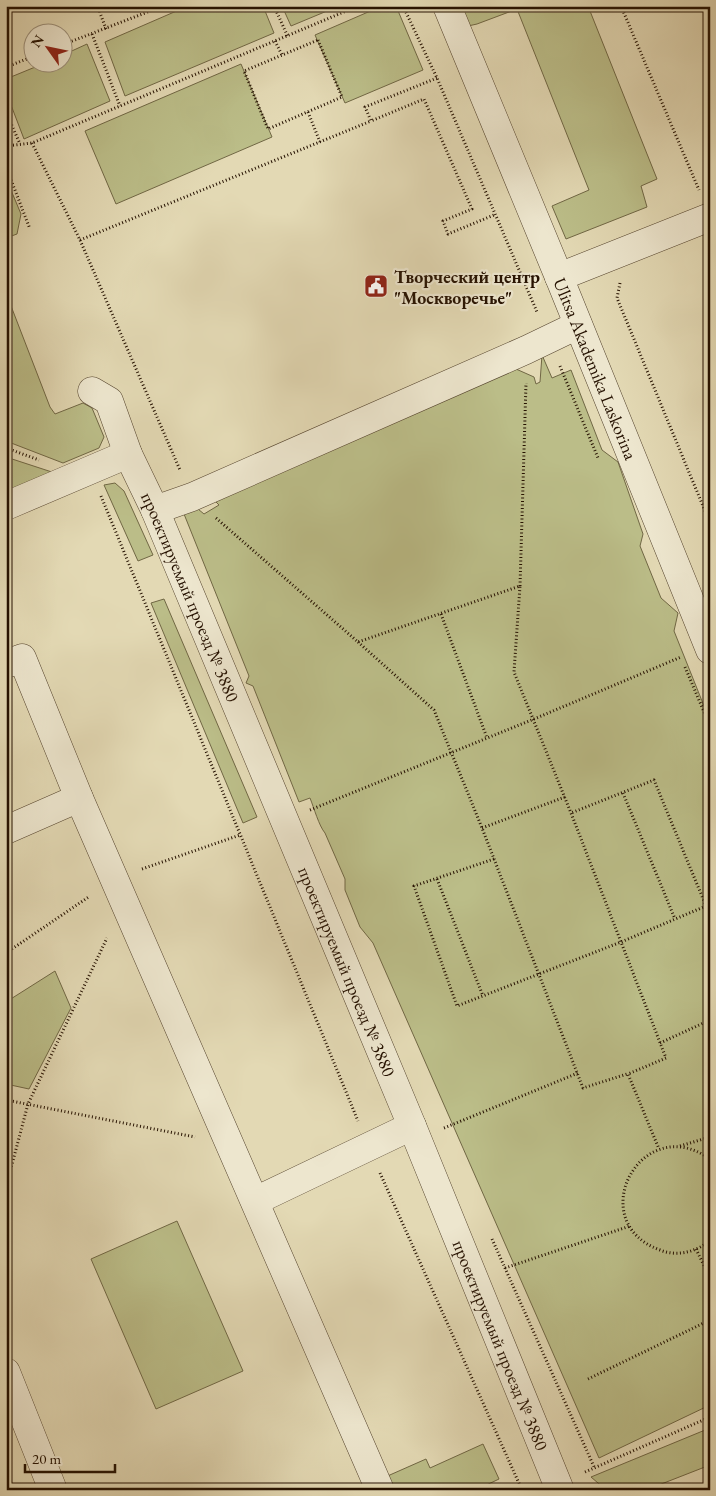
<svg xmlns="http://www.w3.org/2000/svg" width="716" height="1496" viewBox="0 0 716 1496" font-family="'EB Garamond',serif">
	<style>
		.green { fill: #bbbd88; stroke: #706744 }
		.lines { fill: none; stroke-linecap: round; stroke-linejoin: round }
		.minor-casing { stroke: #54432d; stroke-width: 29 }
		.path { stroke: #251100; stroke-width: 3; stroke-dasharray: 1 2.5; stroke-linecap: butt }
		.minor { stroke: #ede6ce; stroke-width: 28 }
		.labels { text-anchor: middle; dominant-baseline: central; stroke-width: 4.5; stroke-linejoin: round; paint-order: stroke }
		.poi-label { font-size: 18px; font-weight: bold; fill: #251100; stroke: #ede6ce; text-anchor: start }
		.street-label { font-size: 18px; fill: #251100; stroke: #ede6ce }
	</style>
	<rect width="100%" height="100%" fill="#e3d9b4"/>
	<filter id="stains"><feTurbulence type="fractalNoise" baseFrequency=".004" numOctaves="4"/><feColorMatrix values="0 0 0 0 .2 0 0 0 0 .09 0 0 0 0 .02 0 0 0 .5 -.17"/></filter>
	<radialGradient id="worn" r=".72"><stop offset=".6" stop-color="#630" stop-opacity="0"/><stop offset="1" stop-color="#630" stop-opacity=".3"/></radialGradient>
	<g class="green">
		<polygon points="188,6 263,6 274,33 125,96 105,42"/>
		<polygon points="282,6 339,6 291,26"/>
		<polygon points="382,6 396,6 423,70 345,103 315,35"/>
		<polygon points="461,6 588,6 657,179 641,186 647,207 566,239 552,206 589,190 517,9 477,24 468,26"/>
		<polygon points="87,44 110,101 24,139 6,92 6,79 45,63 62,62 63,55"/>
		<polygon points="241,64 272,137 116,204 85,131"/>
		<polygon points="6,183 8,183 21,214 17,234 6,238"/>
		<polygon points="6,293 50,407 55,414 83,403 92,408 104,437 99,448 63,463 6,441"/>
		<path d="M 542,355 L 552,378 L 571,370 L 602,450 L 618,462 L 643,534 L 640,546 L 661,598 L 678,613 L 674,631 L 710,721 L 710,1405 L 599,1458 L 373,943 L 360,927 L 345,890 L 345,879 L 325,833 C 319,826 314,808 310,798 L 299,802 L 253,686 L 246,683 L 249,676 L 184,514 L 198,509 L 204,514 L 219,505 L 212,498 L 516,369 L 534,377 L 536,384 L 540,382 Z"/>
		<polygon points="6,457 61,475 6,499"/>
		<polygon points="115,483 124,491 153,555 138,561 104,485"/>
		<polygon points="164,599 257,817 243,823 151,603"/>
		<polygon points="55,971 71,1008 29,1089 6,1084 6,1002"/>
		<polygon points="177,1221 243,1371 156,1409 91,1259"/>
		<polygon points="710,1428 710,1465 646,1490 605,1489 591,1477"/>
		<polygon points="483,1444 499,1479 476,1490 389,1490 383,1478 426,1459 430,1468"/>
	</g>
	<g class="lines">
		<g class="minor-casing">
			<g id="minor">
				<path id="s1" d="M 447,6 L 559,277 L 710,650"/>
				<polyline points="559,277 710,217"/>
				<path id="s2" d="M 92,391 L 109,401 L 128,454 L 155,510 L 412,1126 L 560,1490"/>
				<polyline points="6,506 128,454"/>
				<polyline points="155,510 192,497 526,350 578,325"/>
				<polyline points="6,664 22,658 79,798 380,1490"/>
				<polyline points="6,830 79,798"/>
				<polyline points="255,1201 412,1126"/>
				<polyline points="6,1372 53,1490"/>
			</g>
		</g>
		<g class="path">
			<polyline points="274,6 288,37"/>
			<polyline points="403,6 437,78 537,312"/>
			<polyline points="621,6 699,190"/>
			<polyline points="106,29 99,10 108,6"/>
			<polyline points="92,34 120,106"/>
			<polygon points="318,40 342,97 268,129 244,71"/>
			<polyline points="275,41 282,55"/>
			<polyline points="62,45 163,6"/>
			<polyline points="6,67 32,57"/>
			<polyline points="437,78 365,107 371,121 424,99 472,209 443,221 448,234 494,215"/>
			<polyline points="6,112 20,144"/>
			<polyline points="308,112 320,142"/>
			<polyline points="32,143 80,240 180,470"/>
			<polyline points="6,146 32,143 358,6"/>
			<polyline points="6,167 30,229"/>
			<polyline points="80,240 371,121"/>
			<polyline points="620,283 617,298 710,523"/>
			<polyline points="560,366 598,458"/>
			<polyline points="6,448 39,460"/>
			<polyline points="101,496 358,1121"/>
			<polyline points="216,518 358,642 520,586 514,672 571,813 666,1058 628,1074 659,1149"/>
			<polyline points="520,586 526,383"/>
			<polyline points="441,614 487,738"/>
			<polyline points="358,642 434,710 482,828 583,1088 627,1074"/>
			<polyline points="685,667 710,726"/>
			<polyline points="623,793 675,919"/>
			<polyline points="310,810 534,719 681,657"/>
			<polyline points="482,828 565,797"/>
			<polyline points="494,859 414,886 457,1006 621,942 706,906 654,780 571,813"/>
			<polyline points="142,869 240,835"/>
			<polyline points="437,879 483,996"/>
			<polyline points="6,953 90,896"/>
			<polyline points="660,1043 710,1020"/>
			<polyline points="6,1100 195,1137"/>
			<polyline points="444,1128 578,1073"/>
			<polyline points="680,1146 710,1137"/>
			<path d="M 710,1159 C 641,1110 582,1222 660,1250 C 677,1257 695,1252 710,1241"/>
			<polyline points="380,1173 522,1490"/>
			<polyline points="6,1187 28,1104 107,938"/>
			<polyline points="492,1239 595,1469"/>
			<polyline points="696,1249 710,1278"/>
			<polyline points="505,1268 630,1226"/>
			<polyline points="588,1379 710,1320"/>
			<polyline points="585,1472 710,1417"/>
		</g>
		<use href="#minor" class="minor"/>
	</g>
	<defs>
		<g id="civic-square" transform="scale(1.25)"><rect x="-9" y="-9" width="18" height="18" rx="4" fill="#8f2418" stroke="#ede6ce"/><path d="M-.6-6.5H3V-4.5H.6V-3L4-1V1h2V6H-6V1h2V-1L-.6-3ZM-1.2 2.5V6h2.4V2.5Z" fill="#fff"/></g>
	</defs>
	<g fill-rule="evenodd">
		<use href="#civic-square" x="376" y="286"/>
	</g>
	<g class="labels">
		<g class="poi-label">
			<text x="394" y="276">Творческий центр<tspan x="394" dy="21">"Москворечье"</tspan></text>
		</g>
		<g class="street-label">
			<text stroke="none"><textPath href="#s1" startOffset="392">Ulitsa Akademika Laskorina</textPath></text>
			<text stroke="none"><textPath href="#s2" startOffset="232">проектируемый проезд № 3880</textPath></text>
			<text stroke="none"><textPath href="#s2" startOffset="638">проектируемый проезд № 3880</textPath></text>
			<text stroke="none"><textPath href="#s2" startOffset="1042">проектируемый проезд № 3880</textPath></text>
		</g>
	</g>
	<rect width="716" height="1496" fill="none" stroke="#e3d9b4" stroke-width="25"/>
	<rect x="8" y="8" width="701" height="1481" fill="none" stroke="#251100" stroke-width="2.5"/>
	<rect x="12" y="12" width="691" height="1471" fill="none" stroke="#251100"/>
	<g transform="translate(48 48) rotate(303)"><circle r="24" fill="#ede6ce" stroke="#9d917c"/>
	<path d="M0-4L9 19L0 12L-9 19Z" fill="#8f2418"/>
	<text y="-8" font-size="14" font-weight="bold" text-anchor="middle" fill="#251100">N</text>
	</g>
	<path d="M25 1464v8h90v-8" fill="none" stroke="#251100" stroke-width="2.5"/>
	<text x="32" y="1464" font-size="15" fill="#251100" stroke="#ede6ce" stroke-width="4" paint-order="stroke">20 m</text>
	<rect width="100%" height="100%" filter="url(#stains)"/>
	<rect width="100%" height="100%" fill="url(#worn)"/>
</svg>
